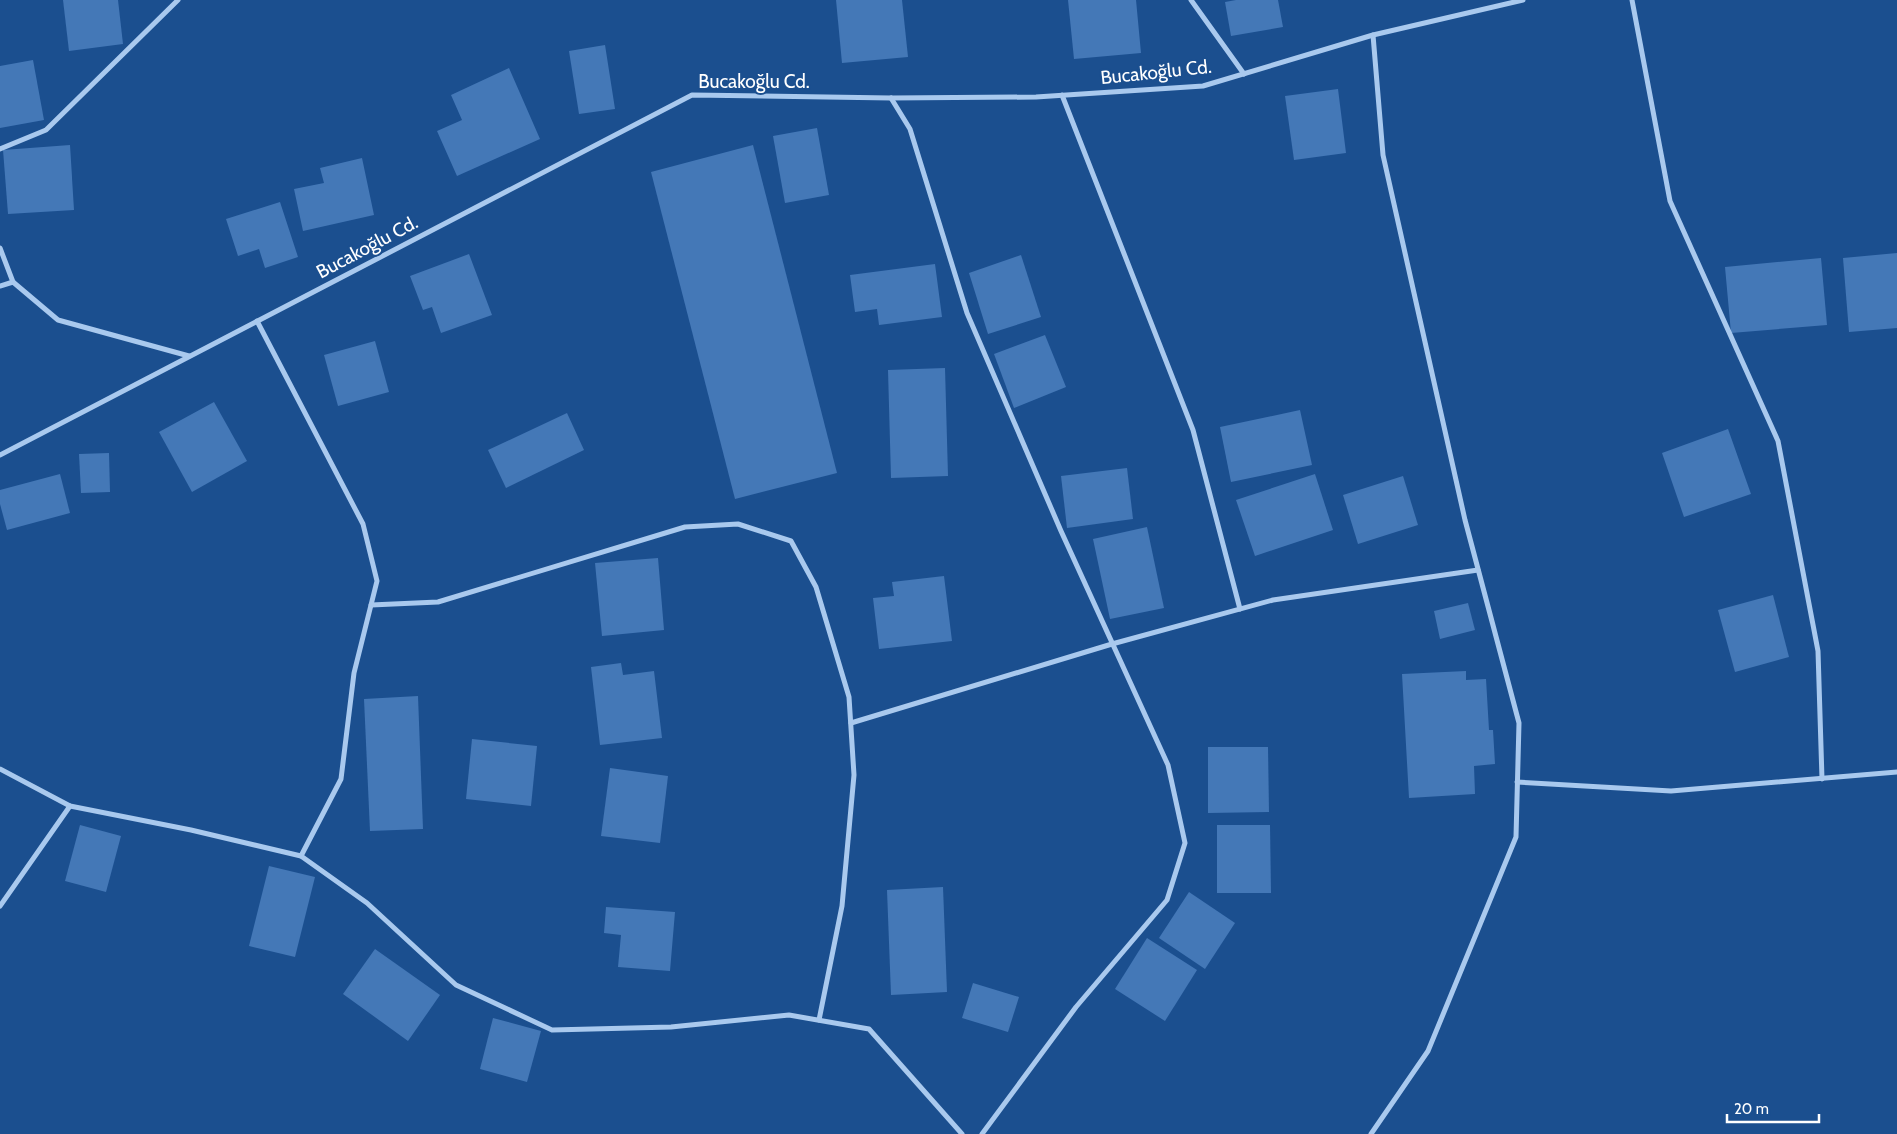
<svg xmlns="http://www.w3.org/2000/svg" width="1897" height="1134" viewBox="0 0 1897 1134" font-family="Cabin,sans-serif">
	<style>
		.building { fill: #4478b7 }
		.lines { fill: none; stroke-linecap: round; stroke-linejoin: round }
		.minor { stroke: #a9c9ee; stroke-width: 5 }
		.labels { text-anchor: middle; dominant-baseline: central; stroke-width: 4; stroke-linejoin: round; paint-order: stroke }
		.street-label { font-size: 19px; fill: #fff; stroke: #1b4f8f }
	</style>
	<rect width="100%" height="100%" fill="#1b4f8f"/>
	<g class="building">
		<polygon points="63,0 118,0 123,44 69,51"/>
		<polygon points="836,0 902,0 908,57 842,63"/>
		<polygon points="1068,0 1136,0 1141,53 1074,59"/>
		<polygon points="1236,0 1278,0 1283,27 1231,36 1225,2"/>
		<polygon points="605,45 615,109 579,114 569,51"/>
		<polygon points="33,60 44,120 0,128 0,66"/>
		<polygon points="509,68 540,139 457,176 437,131 462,120 451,95"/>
		<polygon points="1338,89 1346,153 1294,160 1285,96"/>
		<polygon points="817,128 829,195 785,203 773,136"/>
		<polygon points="70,145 74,210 8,214 3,150"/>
		<polygon points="753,145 837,473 735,499 651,172"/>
		<polygon points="362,158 374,215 303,231 294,189 324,183 320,168"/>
		<polygon points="280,202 298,257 265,268 259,249 238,256 226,219"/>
		<polygon points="1897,253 1897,328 1849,332 1843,258"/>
		<polygon points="469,254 492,315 441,333 432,307 423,310 410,276"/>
		<polygon points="1021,255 1041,317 988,334 969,273"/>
		<polygon points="1821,258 1827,325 1731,333 1725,267"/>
		<polygon points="935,264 942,317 879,325 877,309 855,312 850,275"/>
		<polygon points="1045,335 1066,387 1014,408 994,354"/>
		<polygon points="375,341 389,392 338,406 324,355"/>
		<polygon points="945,368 948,476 891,478 888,370"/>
		<polygon points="214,402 247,461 192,492 159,432"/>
		<polygon points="1300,410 1312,465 1231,482 1220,427"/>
		<polygon points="567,413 584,450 506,488 488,450"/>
		<polygon points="1728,429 1751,494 1684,517 1662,453"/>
		<polygon points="109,453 110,492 81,493 79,454"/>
		<polygon points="1127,468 1133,519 1067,528 1061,476"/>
		<polygon points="60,474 70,513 7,530 0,504 0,490"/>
		<polygon points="1315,474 1333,530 1255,556 1236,500"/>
		<polygon points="1403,476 1418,525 1358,544 1343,495"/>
		<polygon points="1147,527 1164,608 1110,619 1093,539"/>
		<polygon points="658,558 664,630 602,636 595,563"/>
		<polygon points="944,576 952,641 879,649 873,598 894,596 892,582"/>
		<polygon points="1773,595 1789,657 1735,672 1718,610"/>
		<polygon points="1468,603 1475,630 1440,639 1434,611"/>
		<polygon points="621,663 623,675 654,671 662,738 600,745 591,667"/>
		<polygon points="1466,671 1466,680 1486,679 1489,730 1493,730 1495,764 1474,766 1475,794 1409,798 1402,674"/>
		<polygon points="418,696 423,829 370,831 364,699"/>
		<polygon points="472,739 537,746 531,806 466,799"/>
		<polygon points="1208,747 1268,747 1269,812 1208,813"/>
		<polygon points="610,768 668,776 660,843 601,836"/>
		<polygon points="80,825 121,836 106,892 65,881"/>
		<polygon points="1217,825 1270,825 1271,893 1217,893"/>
		<polygon points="269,866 315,877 295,957 249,946"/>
		<polygon points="943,887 947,992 891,995 887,890"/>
		<polygon points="1189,892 1235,923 1205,969 1159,938"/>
		<polygon points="606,907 675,912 670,971 618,967 621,935 604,933"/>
		<polygon points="1147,938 1197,970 1165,1021 1115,989"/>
		<polygon points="375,949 440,995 408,1041 343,994"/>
		<polygon points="973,983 1019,997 1008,1032 962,1018"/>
		<polygon points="493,1018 541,1031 527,1082 480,1069"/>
	</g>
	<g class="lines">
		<g class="minor">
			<polyline points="1191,0 1244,74"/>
			<polyline points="1632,0 1670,201 1778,441 1818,651 1822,779"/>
			<polyline points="1062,95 1193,430 1240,609"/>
			<polyline points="891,98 910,129 967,313 1061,531 1168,765 1185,843 1167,900 1076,1007 982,1134"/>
			<polyline points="0,149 46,130 178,0"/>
			<polyline points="0,248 13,282"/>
			<polyline points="0,286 13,282 58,320 189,356"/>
			<polyline points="257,321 363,524 377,581 354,673 341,779 301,856"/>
			<polyline points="0,455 692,95 891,98 1036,97 1203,86 1373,35 1523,0"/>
			<polyline points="371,605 438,602 685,527 738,524 791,541 816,587 849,697 854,775 842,906 819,1020"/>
			<polyline points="851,723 1112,644 1273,600 1478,570"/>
			<polyline points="0,769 70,806 191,830 301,856 367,903 456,985 552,1030 671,1027 789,1015 869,1029 962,1134"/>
			<polyline points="1517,782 1671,791 1897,772"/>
			<polyline points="0,906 70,806"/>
			<polyline points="1371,1134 1428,1051 1516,837 1519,723 1465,520 1383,155 1373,35"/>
		</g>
	</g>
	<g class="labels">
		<g class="street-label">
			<text transform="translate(1156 72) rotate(-6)">Bucakoğlu Cd.</text>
			<text x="754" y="81">Bucakoğlu Cd.</text>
			<text transform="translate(367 247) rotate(-28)">Bucakoğlu Cd.</text>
		</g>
	</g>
	<path d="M1727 1114v8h92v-8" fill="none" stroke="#ffffff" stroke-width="2.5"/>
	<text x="1734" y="1114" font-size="15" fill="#ffffff" stroke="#1b4f8f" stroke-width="4" paint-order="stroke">20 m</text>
</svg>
